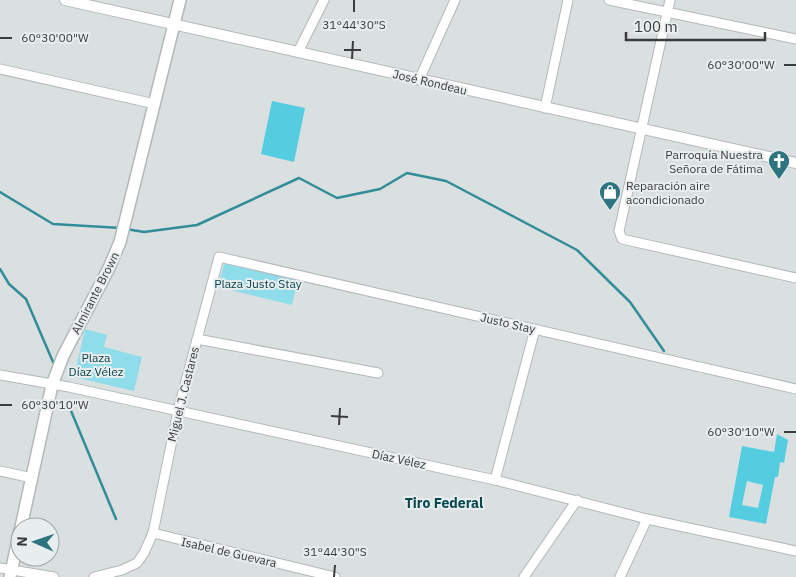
<svg xmlns="http://www.w3.org/2000/svg" width="796" height="577" viewBox="0 0 796 577" font-family="'IBM Plex Sans',sans-serif">
	<style>
		.green { fill: #8fddeb }
		.lines { fill: none; stroke-linecap: round; stroke-linejoin: round }
		.stream { stroke: #328d9b; stroke-width: 2.5 }
		.building { fill: #54cde1; fill-rule: evenodd }
		.minor-casing { stroke: #b3b8b9; stroke-width: 11 }
		.tertiary-casing { stroke: #b3b8b9; stroke-width: 12 }
		.secondary-casing { stroke: #b3b8b9; stroke-width: 14 }
		.minor { stroke: #fff; stroke-width: 9 }
		.tertiary { stroke: #fff; stroke-width: 10 }
		.secondary { stroke: #fff; stroke-width: 11 }
		.ticks { fill: none; stroke: #3a3b3c; stroke-width: 2 }
		.labels { text-anchor: middle; dominant-baseline: central; stroke-width: 4; stroke-linejoin: round; paint-order: stroke }
		.street-label { font-size: 12px; fill: #3a3b3c; stroke: #e8eded }
		.poi-label { font-size: 12px; fill: #3a3b3c; stroke: #e8eded; text-anchor: end }
		.park-label { font-size: 12px; fill: #09424a; stroke: #e8eded }
		.neighbourhood-label { font-size: 14px; font-weight: bold; fill: #084750; stroke: #e8eded }
		.ticks-label { font-size: 12px; text-anchor: middle; fill: #3a3b3c; stroke: #e8eded; stroke-width: 4; stroke-linejoin: round; paint-order: stroke }
	</style>
	<rect width="100%" height="100%" fill="#dadfe0"/>
	<g class="green">
		<polygon points="225,260 298,279 292,305 218,287"/>
		<polygon points="85,329 107,335 104,347 142,357 134,391 74,377"/>
	</g>
	<g class="lines">
		<g class="stream">
			<polyline points="0,192 53,224 121,228"/>
			<polyline points="126,229 144,232 197,225 299,178 337,198 380,189 407,173 446,181 577,250 630,302 664,351"/>
			<polyline points="0,269 9,284 26,299 53,362"/>
			<polyline points="69,406 116,519"/>
		</g>
	</g>
	<g class="building">
		<polygon points="272,101 305,108 294,162 261,154"/>
		<path d="M 777,434 L 788,440 L 784,463 L 780,462 L 778,477 L 775,477 L 766,524 L 729,517 L 742,446 L 774,452 ZM 747,481 L 763,485 L 758,508 L 742,505 Z"/>
	</g>
	<g class="lines">
		<g class="minor-casing">
			<g id="minor">
				<polyline points="609,0 796,39"/>
				<polyline points="670,0 619,231 622,239 796,278"/>
				<polyline points="298,52 324,0"/>
				<polyline points="0,69 155,104"/>
				<polyline points="419,80 455,0"/>
				<polyline points="545,108 568,0"/>
				<polyline points="197,339 378,373"/>
				<polyline points="0,375 69,387 495,480 647,519 796,551"/>
				<polyline points="0,471 32,478"/>
				<polyline points="495,480 535,329"/>
				<polyline points="153,533 335,577"/>
				<polyline points="0,568 54,577"/>
				<polyline points="94,577 122,570 137,563 144,553 153,533 178,411 219,257 796,389"/>
				<polyline points="524,577 577,500"/>
				<polyline points="620,577 647,519"/>
			</g>
		</g>
		<g class="tertiary-casing">
			<polyline id="tertiary" points="65,0 796,163"/>
		</g>
		<g class="secondary-casing">
			<g id="secondary">
				<polyline points="21,527 52,385 63,356 109,268 120,242 180,0"/>
				<polyline points="10,577 20,530"/>
			</g>
		</g>
		<use href="#minor" class="minor"/>
		<use href="#tertiary" class="tertiary"/>
		<use href="#secondary" class="secondary"/>
	</g>
	<path class="ticks" d="M 354,12 L 354,0M 0,38 L 12,38M 344,50 L 361,50M 352,59 L 353,41M 784,65 L 796,65M 0,405 L 12,405M 331,416 L 348,417M 339,425 L 340,408M 784,432 L 796,432M 334,577 L 335,565"/>
	<defs>
		<g id="church-pin" transform="scale(1.125)"><path d="M0 17L-7.5 6A9.5 9.5 0 1 1 7.5 6Z" fill="#2d7480" stroke="#e8eded"/><path d="M-1.2-6h2.4v3.5h3.3v2.4h-3.3V6h-2.4V-.1h-3.3v-2.4h3.3Z" fill="#fff"/></g>
		<g id="shop-pin" transform="scale(1.125)"><path d="M0 17L-7.5 6A9.5 9.5 0 1 1 7.5 6Z" fill="#2d7480" stroke="#e8eded"/><path d="M-5-2.5h2.3a2.7 3.5 0 0 1 5.4 0H5L5.5 6h-11ZM-1.5-2.5h3a1.5 2.3 0 0 0-3 0Z" fill="#fff"/></g>
	</defs>
	<g fill-rule="evenodd">
		<use href="#church-pin" x="779" y="161"/>
		<use href="#shop-pin" x="610" y="192"/>
	</g>
	<g class="labels">
		<g class="street-label">
			<text transform="translate(430 82) rotate(13)">José Rondeau</text>
			<text transform="translate(95 293) rotate(-63)">Almirante Brown</text>
			<text transform="translate(508 323) rotate(13)">Justo Stay</text>
			<text transform="translate(183 394) rotate(-76)">Miguel J. Castares</text>
			<text transform="translate(399 459) rotate(12)">Díaz Vélez</text>
			<text transform="translate(229 552) rotate(13)">Isabel de Guevara</text>
		</g>
		<g class="poi-label">
			<text x="763" y="154">Parroquía Nuestra<tspan x="763" dy="14">Señora de Fátima</tspan></text>
			<text x="626" y="185" text-anchor="start">Reparación aire<tspan x="626" dy="14">acondicionado</tspan></text>
		</g>
		<g class="park-label">
			<text x="258" y="283">Plaza Justo Stay</text>
			<text x="96" y="357">Plaza<tspan x="96" dy="14">Díaz Vélez</tspan></text>
		</g>
		<g class="neighbourhood-label">
			<text x="444" y="503">Tiro Federal</text>
		</g>
	</g>
	<g class="ticks-label">
		<text x="354" y="29">31°44'30"S</text>
		<text x="55" y="42">60°30'00"W</text>
		<text x="741" y="69">60°30'00"W</text>
		<text x="55" y="409">60°30'10"W</text>
		<text x="741" y="436">60°30'10"W</text>
		<text x="335" y="556">31°44'30"S</text>
	</g>
	<g transform="translate(35 542) rotate(272)"><circle r="24" fill="#e8eded" stroke="#a2a6a6"/>
	<path d="M0-4L9 19L0 12L-9 19Z" fill="#2d7480"/>
	<text y="-8" font-size="14" font-weight="bold" text-anchor="middle" fill="#3a3b3c">N</text>
	</g>
	<path d="M626 32v8h139v-8" fill="none" stroke="#3a3b3c" stroke-width="2.5"/>
	<text x="634" y="32" font-size="15" fill="#3a3b3c" stroke="#e8eded" stroke-width="4" paint-order="stroke">100 m</text>
</svg>
